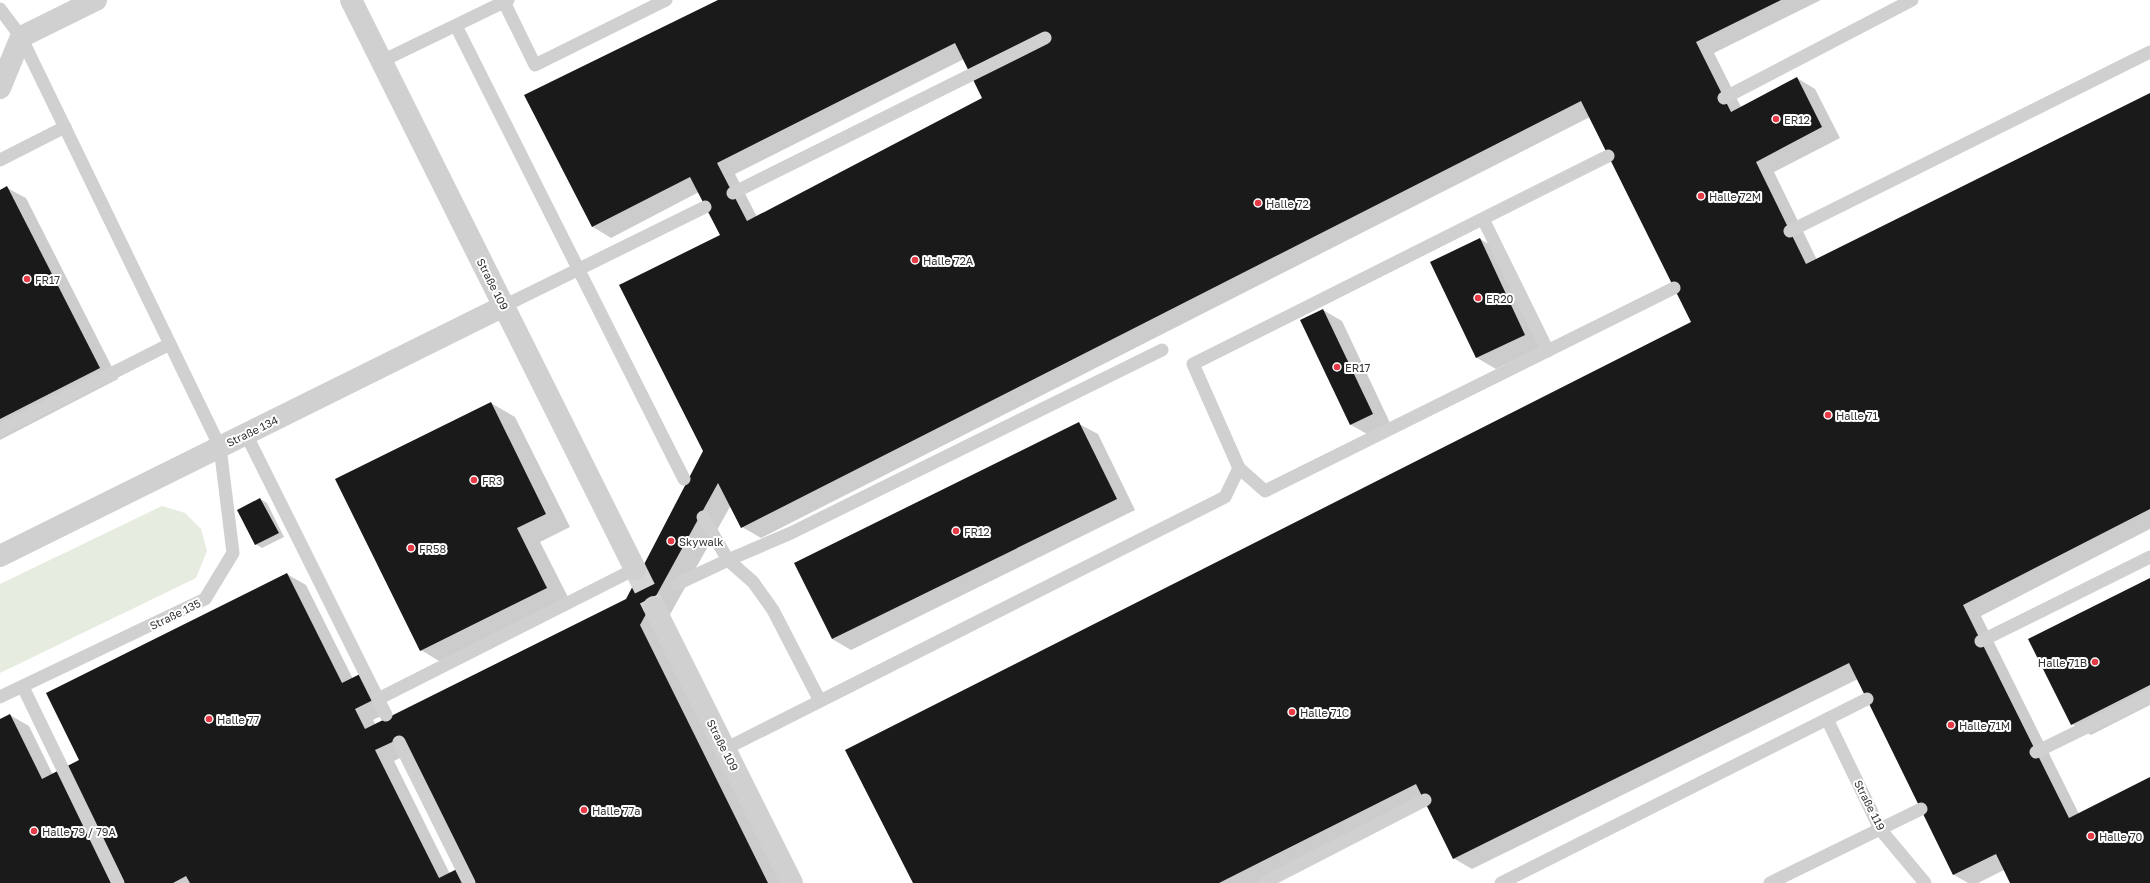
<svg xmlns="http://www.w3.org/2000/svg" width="2150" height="883" viewBox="0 0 2150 883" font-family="'Golos Text',sans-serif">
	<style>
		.green { fill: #e6ecdf }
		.shadow { fill: #0003; fill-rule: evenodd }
		.building { fill: #1a1a1a; fill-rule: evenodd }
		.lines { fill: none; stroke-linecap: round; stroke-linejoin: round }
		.street-tunnel { stroke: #d6d6d6; stroke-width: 22; stroke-dasharray: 22 11; stroke-linecap: butt }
		.lane { stroke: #d0d0d0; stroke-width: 13 }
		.street { stroke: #d0d0d0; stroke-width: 22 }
		.poi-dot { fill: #e63946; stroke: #fff; stroke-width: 1.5 }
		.labels { text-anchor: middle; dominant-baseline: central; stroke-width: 4; stroke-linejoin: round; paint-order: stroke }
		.poi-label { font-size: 11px; fill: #333; stroke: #fff; text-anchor: start }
		.street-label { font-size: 11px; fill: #333; stroke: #fff }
	</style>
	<rect width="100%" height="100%" fill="#fff"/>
	<polygon class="green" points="162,506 185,513 201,529 207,551 196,578 0,673 0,584"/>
	<g class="shadow">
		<path d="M 720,0 L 1821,0 L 1714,53 L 1741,107 L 1797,78 L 1815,89 L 1840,138 L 1774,172 L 1817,260 L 2150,95 L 2150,529 L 1981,616 L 2079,814 L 2150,779 L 2150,883 L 2011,883 L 2004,870 L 1978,883 L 1968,883 L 1954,875 L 1858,679 L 1472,869 L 1453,858 L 1425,799 L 1258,883 L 914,883 L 1692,322 L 1590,117 L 761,538 L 742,527 L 731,505 L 658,636 L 781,883 L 0,883 L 0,720 L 10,715 L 29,726 L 53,775 L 81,761 L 287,574 L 306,585 L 353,679 L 391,711 L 373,720 L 376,725 L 627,600 L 704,451 L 721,235 L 699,192 L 611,238 L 593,227 ZM 964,59 L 983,98 L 757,217 L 735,174 ZM 410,753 L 457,870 L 450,874 L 394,761 Z"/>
		<polygon points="7,188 26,198 118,379 0,440 0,191"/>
		<polygon points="1480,239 1499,250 1544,346 1496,369 1477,358 1431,262"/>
		<polygon points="1323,310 1342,321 1391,425 1369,435 1351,425"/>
		<polygon points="491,403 515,417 570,527 540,542 570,601 439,661 421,650"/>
		<polygon points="1079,424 1098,434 1135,510 851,650 832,639"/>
		<polygon points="260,499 267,503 284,537 262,548 255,544"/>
		<polygon points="2150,579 2150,705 2091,735 2072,724"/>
	</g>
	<g class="building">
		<path d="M 718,0 L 1781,0 L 1696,42 L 1731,112 L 1797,77 L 1822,127 L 1756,162 L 1806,264 L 2150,93 L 2150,509 L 1963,605 L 2069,818 L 2150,777 L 2150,883 L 2010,883 L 1996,854 L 1953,875 L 1849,663 L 1453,859 L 1416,784 L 1219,883 L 913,883 L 845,750 L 1691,322 L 1581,101 L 741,528 L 718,483 L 640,625 L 768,883 L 473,883 L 401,738 L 375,750 L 439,878 L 457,869 L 464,883 L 190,883 L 186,876 L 173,883 L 0,883 L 0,719 L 10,714 L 42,779 L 79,760 L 46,693 L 287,573 L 342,683 L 360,674 L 373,700 L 355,709 L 365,729 L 626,599 L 703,451 L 619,285 L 720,235 L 690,177 L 592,227 L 524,95 ZM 955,43 L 982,98 L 747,221 L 717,163 Z"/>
		<polygon points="7,186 100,368 0,419 0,190"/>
		<polygon points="1480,238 1525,335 1476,358 1430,262"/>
		<polygon points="1323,309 1373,414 1350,425 1300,320"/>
		<polygon points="491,402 546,514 517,528 547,588 420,651 335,479"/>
		<polygon points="1079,422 1117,499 832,639 794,563"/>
		<polygon points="260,498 279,533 255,545 237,510"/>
		<polygon points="2150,578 2150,685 2071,725 2028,639"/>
	</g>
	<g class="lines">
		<polyline class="street-tunnel" points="635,569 654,607"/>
		<g class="lane">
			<polyline points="504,2 535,65 666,0"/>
			<polyline points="0,9 21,37 220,447 233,553 205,599 0,697"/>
			<polyline points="456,26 684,479"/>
			<polyline points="382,61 508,0"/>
			<polyline points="1724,98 1912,0"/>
			<polyline points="1608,156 1193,364 1239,468 1265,491 1674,288"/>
			<polyline points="0,160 65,127"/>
			<polyline points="733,193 1045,38"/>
			<polyline points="1483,219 1548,351"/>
			<polyline points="1790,231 2150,52"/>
			<polyline points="504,306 705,207"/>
			<polyline points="0,430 170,344"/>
			<polyline points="246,434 386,715"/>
			<polyline points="677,584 728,560 703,517"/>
			<polyline points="1981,641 2150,557"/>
			<polyline points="23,687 118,883"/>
			<polyline points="378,699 635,569"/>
			<polyline points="820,701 773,610 753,582 728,560 791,533 1162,350"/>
			<polyline points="1827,719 1880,829 1925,883"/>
			<polyline points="399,742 469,883"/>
			<polyline points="725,749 1225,497 1239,468"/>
			<polyline points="2036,752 2150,696"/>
			<polyline points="1264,883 1425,800"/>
			<polyline points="1501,883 1867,699"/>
			<polyline points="1770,883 1921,809"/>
		</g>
		<g class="street">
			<polyline points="351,0 635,569"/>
			<polyline points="0,88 21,37 96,0"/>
			<polyline points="0,556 504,306"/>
			<polyline points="654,607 792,883"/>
		</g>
	</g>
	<g class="poi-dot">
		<circle cx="1776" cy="119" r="4"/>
		<circle cx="1701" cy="196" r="4"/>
		<circle cx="1258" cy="203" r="4"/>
		<circle cx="915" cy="260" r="4"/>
		<circle cx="27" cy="279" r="4"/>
		<circle cx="1478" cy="298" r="4"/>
		<circle cx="1337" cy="367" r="4"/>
		<circle cx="1828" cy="415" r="4"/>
		<circle cx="474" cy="480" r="4"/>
		<circle cx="956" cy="531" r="4"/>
		<circle cx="671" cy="541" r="4"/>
		<circle cx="411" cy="548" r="4"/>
		<circle cx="2095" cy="662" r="4"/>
		<circle cx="1292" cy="712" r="4"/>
		<circle cx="209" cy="719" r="4"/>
		<circle cx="1951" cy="725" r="4"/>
		<circle cx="584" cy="810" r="4"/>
		<circle cx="34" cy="831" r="4"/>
		<circle cx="2091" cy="836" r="4"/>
	</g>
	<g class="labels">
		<g class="poi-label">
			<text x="1784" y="119">ER12</text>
			<text x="1709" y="196">Halle 72M</text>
			<text x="1266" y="203">Halle 72</text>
			<text x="923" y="260">Halle 72A</text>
			<text x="35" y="279">FR17</text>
			<text x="1486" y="298">ER20</text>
			<text x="1345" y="367">ER17</text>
			<text x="1836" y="415">Halle 71</text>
			<text x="482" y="480">FR3</text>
			<text x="964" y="531">FR12</text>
			<text x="679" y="541">Skywalk</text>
			<text x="419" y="548">FR58</text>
			<text x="2087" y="662" text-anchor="end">Halle 71B</text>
			<text x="1300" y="712">Halle 71C</text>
			<text x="217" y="719">Halle 77</text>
			<text x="1959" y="725">Halle 71M</text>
			<text x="592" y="810">Halle 77a</text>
			<text x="42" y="831">Halle 79 / 79A</text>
			<text x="2099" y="836">Halle 70</text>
		</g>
		<g class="street-label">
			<text transform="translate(493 284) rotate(63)">Straße 109</text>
			<text transform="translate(252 431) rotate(-26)">Straße 134</text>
			<text transform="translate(175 614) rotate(-26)">Straße 135</text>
			<text transform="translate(723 745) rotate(63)">Straße 109</text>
			<text transform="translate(1870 805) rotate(63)">Straße 119</text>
		</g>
	</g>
</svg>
